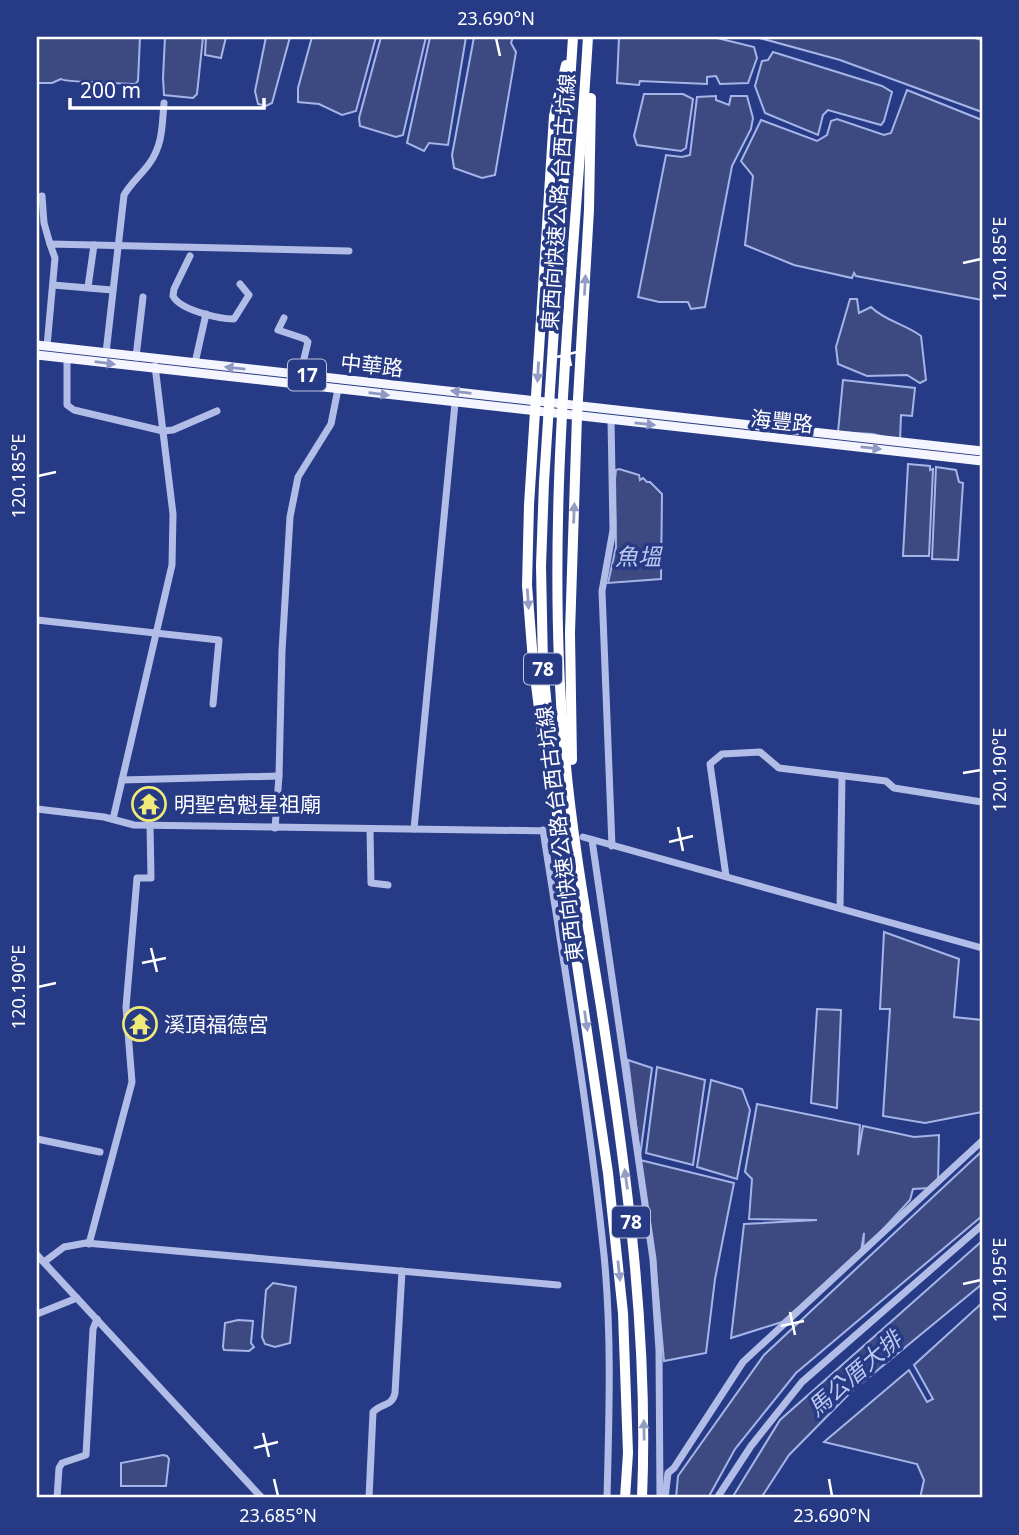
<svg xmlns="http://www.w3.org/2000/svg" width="1019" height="1535" viewBox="0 0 1019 1535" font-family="'Noto Sans','Noto Sans TC',sans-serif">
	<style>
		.water { fill: #3c4a81; stroke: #a6b5e8; stroke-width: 2 }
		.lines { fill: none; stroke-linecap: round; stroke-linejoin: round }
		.minor { stroke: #b2bde7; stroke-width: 7 }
		.major { stroke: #f4f5fe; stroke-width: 9 }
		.highway { stroke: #fff; stroke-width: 10 }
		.oneway { fill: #939cc2 }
		.oneway2 { fill: #8e98c2 }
		.ticks { fill: none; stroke: #fff; stroke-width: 2.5 }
		.labels { text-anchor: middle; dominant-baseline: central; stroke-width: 7; stroke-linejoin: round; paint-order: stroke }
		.shield { fill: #273a85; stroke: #bec4da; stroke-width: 2 }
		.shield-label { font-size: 19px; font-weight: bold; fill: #fff }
		.street-label { font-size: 21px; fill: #fff; stroke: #273a85 }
		.poi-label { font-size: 21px; fill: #fff; stroke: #273a85; text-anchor: start }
		.water-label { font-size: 23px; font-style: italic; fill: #bdc8ef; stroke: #273a85 }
		.neatline { fill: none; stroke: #fff; stroke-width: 2.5 }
		.ticks-label { font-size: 18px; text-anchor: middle; fill: #fff }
	</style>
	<rect width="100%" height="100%" fill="#273a85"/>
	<g class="water">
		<path d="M 37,37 L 140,37 L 138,81 L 135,84 C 122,83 67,83 61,79 L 52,83 L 37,83 Z"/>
		<polygon points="165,37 203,37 197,94 193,98 164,95 163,78"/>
		<polygon points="206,37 226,37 221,58 205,55"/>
		<polygon points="266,37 290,37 272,103 266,106 258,104 255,91"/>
		<polygon points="312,37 376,37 356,111 342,115 319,104 298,102 298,88"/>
		<polygon points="381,37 426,37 403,135 396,137 360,126 359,118"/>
		<polygon points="430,37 466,37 448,145 429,143 424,151 407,143"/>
		<polygon points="474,37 513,37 511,43 516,52 495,175 482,178 454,168 452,155"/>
		<polygon points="619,37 713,37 754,47 757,58 748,83 720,84 716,76 707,77 707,84 640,81 639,85 617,83"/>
		<polygon points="756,37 971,37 982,40 982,112 840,60"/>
		<polygon points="773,52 882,86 892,92 884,121 881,125 828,110 823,115 818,135 765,113 755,86 762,61 768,60"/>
		<polygon points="907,90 982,120 982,300 856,276 854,273 852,278 794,265 745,245 753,176 741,161 761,120 817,141 827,135 831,121 837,119 884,135 891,133"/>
		<polygon points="644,94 683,94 693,99 686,148 681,151 637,145 634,136"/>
		<polygon points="716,96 716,100 729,105 731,96 747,96 753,118 751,129 732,166 705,307 691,309 688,302 659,302 638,297 666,155 682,157 690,155 697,97"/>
		<path d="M 850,299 L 857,299 L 859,313 L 871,307 C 885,321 905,324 921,336 L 926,380 L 920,383 L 907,375 L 867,376 L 838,364 L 836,347 Z"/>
		<polygon points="843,380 915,388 912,416 901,415 900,441 873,434 838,432"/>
		<polygon points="908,464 930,466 930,470 933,469 929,556 903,556"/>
		<polygon points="936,467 956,470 959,482 963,483 958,560 932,559"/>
		<polygon points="619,469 639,475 640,480 643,478 647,482 650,482 662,494 661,579 608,583 616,547 615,479 616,470"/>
		<polygon points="884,932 959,959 954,1017 982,1020 982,1112 925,1123 883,1116 890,1009 880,1009"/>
		<polygon points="817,1009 841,1010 837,1108 811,1103"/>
		<polygon points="628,1060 652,1068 640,1156"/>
		<polygon points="657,1067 705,1080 693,1165 646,1153"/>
		<polygon points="711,1080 742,1089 750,1110 737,1179 697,1167"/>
		<polygon points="757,1104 860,1125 858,1155 863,1126 914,1137 939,1135 938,1181 931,1188 913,1189 910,1200 863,1251 864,1233 861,1251 782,1322 731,1338 744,1224 817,1220 749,1219 752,1179 745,1172"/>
		<polygon points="982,1151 982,1216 796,1373 735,1449 708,1498 676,1498 678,1476 764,1355"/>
		<polygon points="640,1160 734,1183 715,1279 706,1353 664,1361 655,1261"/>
		<polygon points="982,1241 982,1284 851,1392 789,1455 761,1498 732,1498 780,1420"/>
		<polygon points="273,1283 296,1287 290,1343 275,1347 265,1344 262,1337 266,1290"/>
		<polygon points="982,1303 982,1498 920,1498 924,1480 917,1464 824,1442 909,1370 927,1402 933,1399 914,1365"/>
		<polygon points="238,1320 253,1321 251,1343 254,1347 249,1351 224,1350 223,1347 225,1323"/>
		<polygon points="163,1455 167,1456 169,1459 166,1486 121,1486 121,1463"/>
	</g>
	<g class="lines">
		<g class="minor">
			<polyline points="42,196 44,223 50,244"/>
			<path d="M 190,256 L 174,289 L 173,296 C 180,310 219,319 234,319 L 249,295 L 240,284"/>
			<polyline points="53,285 112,290"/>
			<polyline points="88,287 94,245"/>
			<polyline points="284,318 278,330 305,339 308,342 300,375"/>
			<polyline points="47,346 55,258 50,244 349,251"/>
			<path d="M 106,353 L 124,195 C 131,183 141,175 149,164 C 163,145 162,125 164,103"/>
			<polyline points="136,357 143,297"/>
			<polyline points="67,359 67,405 74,410 163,431 173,430 217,411"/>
			<polyline points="195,363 206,314"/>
			<polyline points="611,420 613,530 602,591 612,846"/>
			<polyline points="37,620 219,640 213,704"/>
			<polyline points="122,780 279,776"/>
			<polyline points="37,809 104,817 134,825 552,831"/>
			<polyline points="113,819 172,565 173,514 155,366"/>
			<polyline points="275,828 279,776 282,651 290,517 298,477 331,424 338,389"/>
			<polyline points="370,829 371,883 388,885"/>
			<polyline points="414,829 455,403"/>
			<path d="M 543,830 C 565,971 589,1112 604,1255 C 612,1336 609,1417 607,1498"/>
			<polyline points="583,837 982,948"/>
			<polyline points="592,840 653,1259 659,1350 660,1498"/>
			<polyline points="726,876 710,764 722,754 760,752 779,768 886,781 894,788 982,802"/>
			<polyline points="840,908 842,776"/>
			<polyline points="37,1139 100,1152"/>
			<polyline points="89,1244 132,1082 126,1007 137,878 151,878 150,825"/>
			<polyline points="37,1255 262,1498"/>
			<polyline points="44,1262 64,1247 86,1243 558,1285"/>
			<polyline points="37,1314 77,1298"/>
			<polyline points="57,1498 59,1468 62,1463 86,1455 93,1329 97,1319"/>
			<path d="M 369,1498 L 373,1412 C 381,1403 392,1407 395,1393 L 402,1271"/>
			<polyline points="665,1498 668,1473 674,1468 743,1362 982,1141"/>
			<polyline points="717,1498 751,1446 802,1382 982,1225"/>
		</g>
		<g class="major">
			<polyline points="37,345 982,451"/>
			<polyline points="37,355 982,461"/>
		</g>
		<g class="highway">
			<polyline points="573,37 544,482 541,566 543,666 561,856 608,1173 623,1313 628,1453 625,1498"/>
			<path d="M 588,37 C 574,271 544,509 564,744 C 571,832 587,920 601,1007 C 626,1169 649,1333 642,1498"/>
			<polyline points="542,732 533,661 527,585 529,505 554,116 566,65"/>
			<polyline points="572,760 570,633 577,416 589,210 591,98"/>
		</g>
	</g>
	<defs><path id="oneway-solid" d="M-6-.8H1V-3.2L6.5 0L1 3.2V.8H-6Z" transform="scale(1.75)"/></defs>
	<g class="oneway">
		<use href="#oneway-solid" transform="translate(585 285) rotate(-87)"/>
		<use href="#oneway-solid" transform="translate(538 372) rotate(93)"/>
		<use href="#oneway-solid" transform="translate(574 513) rotate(-88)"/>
		<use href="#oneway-solid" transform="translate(528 599) rotate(86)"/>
		<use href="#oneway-solid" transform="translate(586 1021) rotate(82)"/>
		<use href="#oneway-solid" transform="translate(626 1179) rotate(-98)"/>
		<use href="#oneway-solid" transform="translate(619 1271) rotate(84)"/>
		<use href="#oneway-solid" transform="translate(644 1430) rotate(-91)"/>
	</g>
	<g class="oneway2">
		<use href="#oneway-solid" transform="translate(105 363) rotate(7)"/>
		<use href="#oneway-solid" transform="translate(235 368) rotate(-174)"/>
		<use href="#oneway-solid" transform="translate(461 392) rotate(-173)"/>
		<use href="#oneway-solid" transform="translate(379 394) rotate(7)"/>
		<use href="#oneway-solid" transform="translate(645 424) rotate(6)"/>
		<use href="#oneway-solid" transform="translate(871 448) rotate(6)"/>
	</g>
	<path class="ticks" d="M 496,38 L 500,56M 963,263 L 981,259M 566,342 L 571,366M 557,357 L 581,351M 38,476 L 56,472M 963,773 L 981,770M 678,827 L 683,851M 669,842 L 693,836M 151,948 L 157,972M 142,963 L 166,958M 38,987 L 56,983M 963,1284 L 981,1280M 790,1312 L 795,1335M 781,1326 L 804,1321M 263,1433 L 269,1457M 254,1448 L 278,1442M 274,1479 L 278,1496M 829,1479 L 832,1496"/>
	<defs>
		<g id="temple-ring" transform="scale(1.75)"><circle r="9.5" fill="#273a85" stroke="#f0ea78" stroke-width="1.5"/><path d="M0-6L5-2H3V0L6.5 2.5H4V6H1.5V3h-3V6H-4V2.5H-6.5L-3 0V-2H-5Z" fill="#f0ea78"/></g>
	</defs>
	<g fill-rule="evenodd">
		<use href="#temple-ring" x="149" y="804"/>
		<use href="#temple-ring" x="140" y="1024"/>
	</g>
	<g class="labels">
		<g class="shield">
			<rect x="288" y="359.5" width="38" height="31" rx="5"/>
			<rect x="524" y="653.5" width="38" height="31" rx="5"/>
			<rect x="612" y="1206.5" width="38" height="31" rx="5"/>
		</g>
		<g class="shield-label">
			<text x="307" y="375">17</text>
			<text x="543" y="669">78</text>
			<text x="631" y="1222">78</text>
		</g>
		<g class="street-label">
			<text transform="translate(558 202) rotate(-86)">東西向快速公路 台西古坑線</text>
			<text transform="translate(372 365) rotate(6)">中華路</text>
			<text transform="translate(782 421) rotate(6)">海豐路</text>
			<text transform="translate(559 834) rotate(-97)">東西向快速公路 台西古坑線</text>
		</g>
		<g class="poi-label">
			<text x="174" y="804">明聖宮魁星祖廟</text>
			<text x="164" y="1024">溪頂福德宮</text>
		</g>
		<g class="water-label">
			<text x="638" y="556">魚塭</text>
			<text transform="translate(854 1373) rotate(-41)">馬公厝大排</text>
		</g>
	</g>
	<rect width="1019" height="1535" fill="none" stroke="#273a85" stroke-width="77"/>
	<path d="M70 98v10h194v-10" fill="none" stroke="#ffffff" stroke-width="3.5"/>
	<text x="80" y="98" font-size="21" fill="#ffffff" stroke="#273a85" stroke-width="5" paint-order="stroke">200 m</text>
	<rect x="38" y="38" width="943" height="1458" class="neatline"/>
	<g class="ticks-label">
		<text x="496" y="25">23.690°N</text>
		<text transform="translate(1000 259) rotate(-90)" y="6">120.185°E</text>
		<text transform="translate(19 476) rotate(-90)" y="6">120.185°E</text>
		<text transform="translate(1000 770) rotate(-90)" y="6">120.190°E</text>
		<text transform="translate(19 987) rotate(-90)" y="6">120.190°E</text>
		<text transform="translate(1000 1280) rotate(-90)" y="6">120.195°E</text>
		<text x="278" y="1522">23.685°N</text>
		<text x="832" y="1522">23.690°N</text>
	</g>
</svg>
